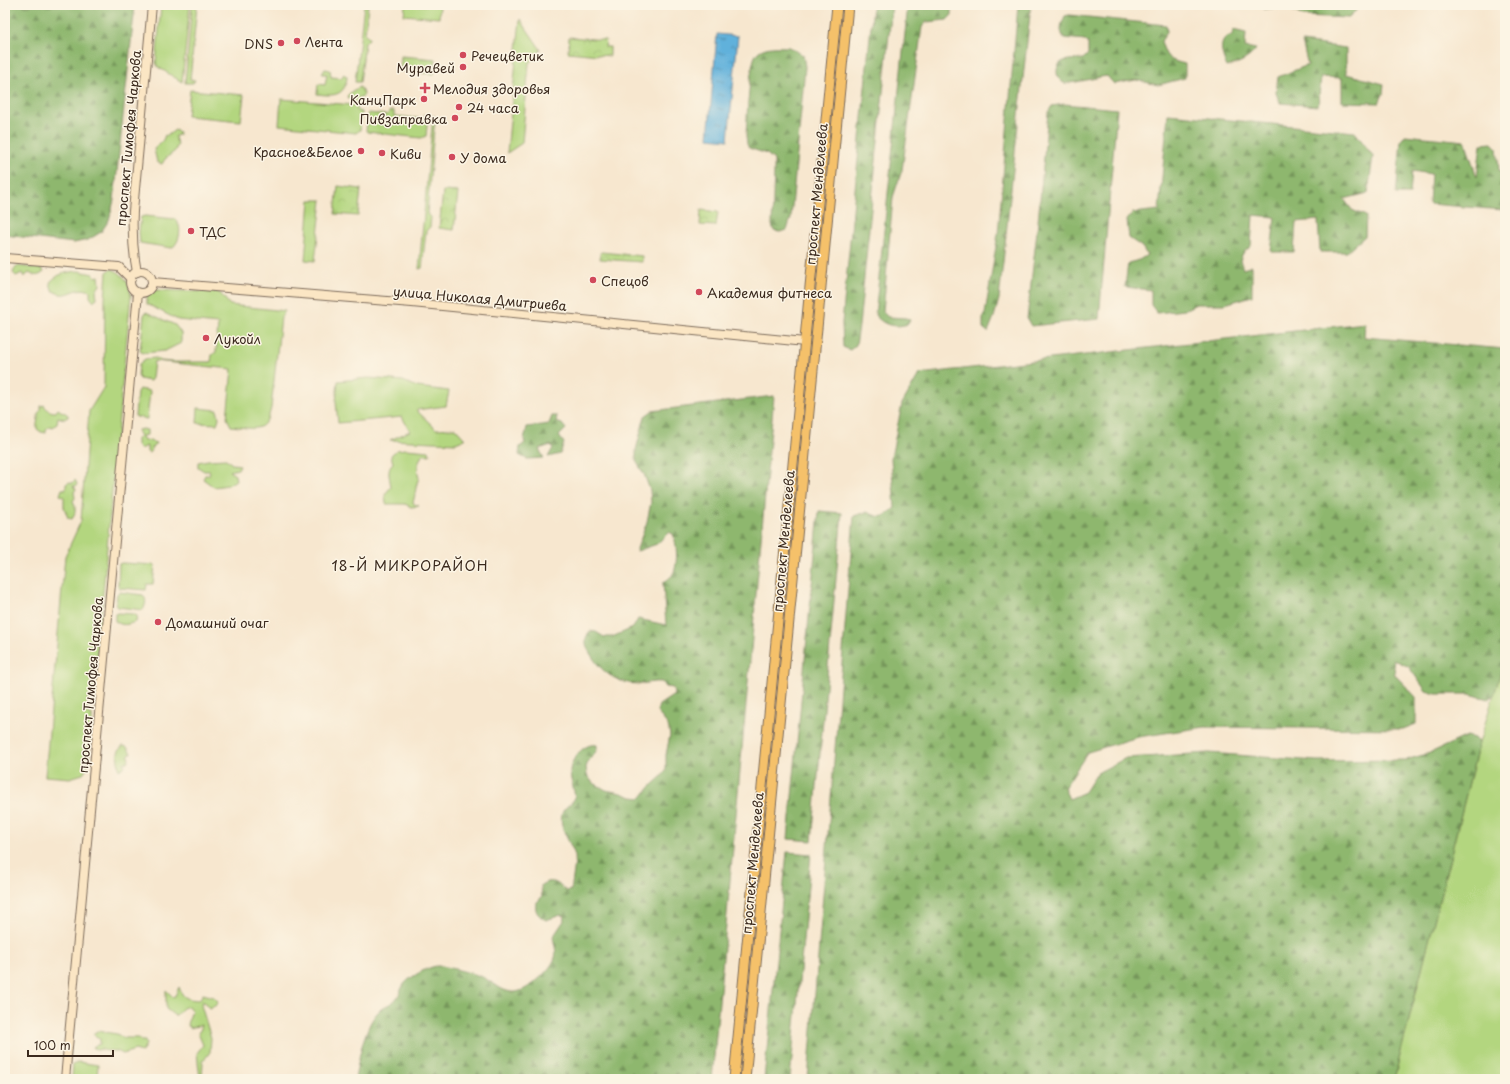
<svg xmlns="http://www.w3.org/2000/svg" width="1510" height="1084" viewBox="0 0 1510 1084" font-family="'Playpen Sans',sans-serif">
	<style>
		.grass { fill: #b3d67f; stroke: #77804e }
		.forest { fill: url(#forest-firs); stroke: #647046 }
		.park { fill: url(#park-crowns); stroke: #77804e }
		.water { fill: url(#water-ripples); stroke: #4e6e7c }
		.lines { fill: none; stroke-linecap: round; stroke-linejoin: round }
		.secondary-casing { stroke: #7d6c5c; stroke-width: 10 }
		.primary-casing { stroke: #7d6c5c; stroke-width: 11 }
		.secondary { stroke: #fbe6c4; stroke-width: 8 }
		.primary { stroke: #f5c16b; stroke-width: 9 }
		.poi-dot { fill: #d1495b; stroke: #fcf5e5; stroke-width: 1.5 }
		.labels { text-anchor: middle; dominant-baseline: central; stroke-width: 3; stroke-linejoin: round; paint-order: stroke }
		.poi-label { font-size: 13px; fill: #3b2a1e; stroke: #fcf5e5; text-anchor: start }
		.street-label { font-size: 13px; fill: #3b2a1e; stroke: #fcf5e5 }
		.neighbourhood-label { font-size: 14px; letter-spacing: 1px; fill: #3b2a1e; stroke: #fcf5e5 }
	</style>
	<defs>
		<pattern id="forest-firs" width="22" height="20" patternUnits="userSpaceOnUse"><rect width="22" height="20" fill="#8eb76e"/><path d="M5 1l3.5 6h-7zM16 11l3.5 6h-7z" fill="#75955a"/></pattern>
		<pattern id="park-crowns" width="20" height="18" patternUnits="userSpaceOnUse"><rect width="20" height="18" fill="#b3d67f"/><path d="M2 6a3 3 0 1 1 6 0M12 15a3 3 0 1 1 6 0" fill="none" stroke="#9bb86d"/></pattern>
		<pattern id="water-ripples" width="26" height="14" patternUnits="userSpaceOnUse"><rect width="26" height="14" fill="#61b1db"/><path d="M2 4q2-2 4 0t4 0M15 11q2-2 4 0t4 0" fill="none" stroke="#5190b1"/></pattern>
	</defs>
	<rect width="100%" height="100%" fill="#fcf5e5"/>
	<filter id="ink" filterUnits="userSpaceOnUse"><feTurbulence type="fractalNoise" baseFrequency=".025" numOctaves="2"/><feDisplacementMap in="SourceGraphic" scale="8" xChannelSelector="R" yChannelSelector="G"/><feConvolveMatrix kernelMatrix="1 2 1 2 8 2 1 2 1" color-interpolation-filters="sRGB"/></filter>
	<filter id="wash" filterUnits="userSpaceOnUse"><feTurbulence type="fractalNoise" baseFrequency=".012" numOctaves="4" result="noise"/><feDisplacementMap in="SourceGraphic" scale="16" xChannelSelector="R" yChannelSelector="G"/><feGaussianBlur stdDeviation="0.9" result="paint"/><feColorMatrix in="noise" values="0 0 0 0 0 0 0 0 0 0 0 0 0 0 0 0 0 1.4 0 .05"/><feComposite in="paint" operator="in"/></filter>
	<g filter="url(#wash)">
		<rect width="100%" height="100%" fill="#f7e7cf"/>
		<g class="grass">
			<polygon points="161,5 190,5 182,82 158,67 156,63"/>
			<polygon points="192,5 197,5 190,80 195,80 193,83 185,83"/>
			<polygon points="364,5 368,5 365,34 369,37 369,39 365,43 360,82 355,82"/>
			<polygon points="405,5 440,5 439,18 404,15"/>
			<polygon points="520,19 541,50 529,63 522,143 507,153"/>
			<path d="M 325,69 L 330,70 L 331,77 L 342,78 L 343,75 L 344,74 L 347,77 C 345,97 333,96 317,94 L 318,84 L 325,85 L 327,74 L 322,74 Z"/>
			<polygon points="360,87 364,94 363,96 358,98 357,111 362,112 360,130 356,133 279,125 281,99 354,105 355,98 348,98 347,96 352,91"/>
			<polygon points="190,90 244,95 241,121 187,116"/>
			<polygon points="390,111 394,111 394,116 425,119 425,114 428,116 426,136 421,138 367,132 366,131 368,113 387,115"/>
			<polygon points="433,115 436,118 434,129 427,214 431,217 430,227 426,231 422,268 419,269"/>
			<polygon points="175,130 179,132 179,135 175,136 176,141 178,143 175,151 165,159 162,164 157,162 154,149 163,140 165,135 167,136"/>
			<polygon points="310,200 322,200 315,261 305,260"/>
			<path d="M 145,216 L 175,219 C 183,226 180,242 172,248 L 140,243 L 139,232 L 141,217 Z"/>
			<path d="M 19,266 L 42,269 L 44,272 C 38,277 35,276 29,273 L 24,277 L 22,273 L 16,276 L 13,273 L 15,268 Z"/>
			<path d="M 110,269 C 123,271 130,284 131,296 L 114,468 L 94,696 L 88,698 L 87,713 L 92,715 L 92,727 L 88,767 L 83,774 L 70,778 L 45,776 L 65,556 L 81,521 L 89,411 L 104,387 L 105,299 L 107,272 Z"/>
			<path d="M 79,271 L 93,274 L 95,277 L 99,276 L 100,285 L 96,291 L 97,298 L 93,301 L 90,297 L 90,291 C 74,284 68,302 52,290 L 50,282 C 59,273 67,272 79,271 Z"/>
			<path d="M 155,290 L 219,292 L 230,305 L 285,311 L 281,317 L 271,408 C 265,435 253,428 231,426 L 227,418 L 232,369 L 154,361 L 152,378 L 150,381 L 140,379 L 138,376 L 139,364 L 145,359 L 156,358 L 161,361 L 173,362 L 211,362 L 212,355 L 216,352 L 218,324 L 178,320 L 147,304 L 147,295 Z"/>
			<polygon points="146,312 175,325 181,333 181,343 165,351 143,353 140,351 144,315"/>
			<polygon points="368,378 403,381 417,387 449,391 446,406 416,410 436,429 455,428 465,439 456,443 390,440 410,431 402,417 338,423 336,402 338,381"/>
			<polygon points="139,389 150,391 147,419 137,417 135,416 137,392"/>
			<path d="M 44,405 C 47,410 50,412 56,412 L 58,409 C 61,412 65,412 68,415 L 68,417 L 64,419 L 58,417 L 57,424 L 53,427 L 50,426 L 46,429 L 46,433 L 41,432 L 37,429 C 36,423 39,419 38,413 L 41,410 L 41,406 Z"/>
			<polygon points="198,408 217,410 219,418 217,424 197,423"/>
			<polygon points="143,429 147,430 147,435 142,436 143,439 156,443 149,453 147,452 147,446 140,449 137,446 137,439 140,436 138,433 138,430"/>
			<path d="M 406,449 L 429,451 L 430,455 L 423,454 C 418,462 416,469 419,478 C 415,486 416,494 413,502 L 414,504 L 419,506 L 411,507 L 405,504 L 386,504 L 385,494 L 391,487 C 390,479 386,468 393,463 L 391,455 L 397,450 Z"/>
			<polygon points="226,459 232,464 240,465 238,469 229,471 235,475 236,480 228,485 214,487 203,479 205,475 209,475 210,471 204,471 198,467 198,462 208,460"/>
			<path d="M 75,480 L 77,484 L 76,486 L 73,486 L 76,489 L 74,492 L 75,498 L 73,501 C 76,506 76,514 72,519 L 68,518 L 64,507 L 64,497 L 60,495 L 62,489 L 66,489 L 66,484 L 69,482 L 72,483 Z"/>
			<polygon points="122,563 155,565 153,584 147,584 146,590 120,588 118,586 119,564"/>
			<path d="M 119,592 L 143,595 C 147,600 146,604 143,610 L 118,607 L 116,605 L 117,594 Z"/>
			<path d="M 117,613 L 134,614 L 137,616 L 136,622 C 128,624 123,627 115,621 L 115,614 Z"/>
			<polygon points="1505,658 1505,1079 1394,1079 1479,743"/>
			<path d="M 123,746 L 127,747 L 131,753 L 128,756 L 129,759 L 127,762 L 123,763 L 125,766 L 119,770 C 119,761 114,752 123,746 Z"/>
			<path d="M 179,987 C 183,999 187,999 199,1000 L 203,994 L 214,997 L 218,1001 L 217,1005 L 209,1008 L 203,1001 L 201,1005 L 211,1038 L 210,1052 L 203,1061 L 202,1079 L 200,1079 L 197,1053 L 203,1045 L 198,1033 L 201,1029 L 201,1025 L 190,1028 L 187,1024 L 192,1011 L 188,1006 L 183,1008 L 175,1016 L 166,1009 L 166,990 L 174,998 Z"/>
			<path d="M 97,1031 L 117,1034 L 123,1038 L 139,1038 L 141,1041 L 145,1041 L 146,1044 L 142,1052 L 135,1050 L 123,1054 C 113,1048 108,1053 101,1049 L 97,1050 L 93,1048 L 94,1046 L 100,1044 L 100,1039 L 93,1034 Z"/>
			<polygon points="78,1062 98,1065 97,1079 72,1079 73,1065"/>
		</g>
		<g class="forest">
			<polygon points="5,5 135,5 114,200 109,220 101,232 88,240 74,243 5,235"/>
			<polygon points="873,5 892,5 859,326 856,345 850,350 843,347 842,323"/>
			<path d="M 908,5 L 952,5 L 952,15 L 947,20 L 926,22 L 922,27 L 902,170 L 893,197 L 883,312 L 888,317 L 906,318 L 910,320 L 908,324 C 895,328 884,326 875,315 Z"/>
			<polygon points="1018,5 1031,5 999,299 994,317 988,332 983,328 983,318 985,314 998,234"/>
			<polygon points="1264,5 1359,5 1359,7 1349,18 1303,16 1286,7 1264,9"/>
			<path d="M 1069,15 L 1166,25 L 1167,32 L 1161,41 C 1166,58 1168,60 1185,64 L 1185,78 L 1158,85 L 1136,80 L 1114,84 L 1107,76 C 1098,77 1072,84 1065,83 C 1055,81 1054,64 1064,61 C 1070,59 1077,60 1083,59 L 1088,54 L 1088,43 L 1085,40 L 1064,38 C 1059,30 1061,25 1065,16 Z"/>
			<path d="M 1233,30 L 1246,33 L 1245,47 L 1256,49 C 1250,59 1237,64 1227,67 C 1222,55 1216,40 1232,35 Z"/>
			<polygon points="1302,42 1346,48 1346,74 1384,84 1383,94 1379,103 1342,102 1342,78 1321,77 1318,106 1280,103 1276,93 1278,77 1308,65"/>
			<path d="M 789,47 L 803,55 L 805,67 L 791,218 L 787,230 L 780,232 L 774,231 L 772,225 L 774,172 L 774,160 L 767,154 L 749,148 L 747,144 L 746,135 C 747,121 749,61 757,53 C 765,45 778,47 789,47 Z"/>
			<polygon points="1064,104 1117,109 1099,319 1031,326 1027,319 1038,222 1048,112 1052,106"/>
			<polygon points="1168,114 1355,132 1373,156 1368,193 1344,199 1352,210 1366,216 1365,236 1347,252 1320,252 1318,220 1296,222 1294,252 1271,252 1275,217 1253,215 1251,246 1243,253 1240,260 1243,269 1252,266 1252,296 1225,304 1196,304 1184,310 1157,313 1151,305 1151,290 1125,287 1128,263 1139,260 1147,255 1142,247 1129,238 1127,220 1133,213 1159,210"/>
			<polygon points="1405,135 1465,141 1477,177 1481,144 1492,143 1497,148 1499,170 1503,175 1505,186 1503,210 1429,204 1431,174 1412,171 1410,194 1396,194 1401,141"/>
			<path d="M 1365,323 L 1364,337 L 1505,349 L 1505,658 L 1494,695 L 1488,699 L 1470,694 L 1436,694 L 1426,691 L 1409,667 L 1393,659 L 1395,675 L 1416,697 L 1416,724 L 1403,729 L 1205,727 L 1138,737 L 1088,752 L 1064,788 L 1069,799 L 1085,792 L 1097,773 L 1126,758 L 1209,753 L 1317,761 L 1406,760 L 1430,753 L 1467,736 L 1474,738 L 1479,743 L 1394,1079 L 808,1079 L 854,516 L 867,512 C 882,519 883,518 895,508 L 891,458 L 902,404 L 919,374 Z"/>
			<path d="M 774,396 L 712,1079 L 355,1079 C 359,1058 364,1024 381,1009 C 386,1005 392,1004 396,999 C 400,995 401,987 405,983 C 410,977 431,965 439,966 C 445,966 475,974 480,976 C 492,981 500,991 512,992 C 526,994 551,970 555,958 C 557,951 554,943 553,937 L 565,919 L 564,916 L 561,915 L 546,920 C 540,917 534,912 536,904 C 537,901 541,899 542,896 L 541,885 C 552,878 558,883 566,891 L 571,890 C 572,886 576,858 575,856 C 572,844 558,828 562,814 C 564,806 573,804 575,797 C 574,788 570,780 570,772 C 570,760 584,742 597,745 L 597,750 L 589,760 L 586,767 L 587,775 L 592,782 L 606,790 L 621,793 L 632,797 L 641,798 L 643,796 L 651,786 L 662,776 L 666,770 L 666,755 L 670,735 L 668,725 L 657,712 L 659,705 L 674,695 L 673,688 L 666,687 L 662,682 C 653,681 646,684 637,684 C 616,683 600,671 590,653 C 585,645 584,638 590,631 L 596,632 L 604,637 L 612,637 L 633,628 L 638,619 L 666,625 L 663,583 C 667,580 672,577 674,572 C 678,562 677,543 673,534 L 669,532 L 657,544 L 637,551 L 637,549 L 647,522 L 651,502 L 650,490 L 644,474 L 636,461 L 636,450 L 645,416 L 652,411 Z"/>
			<polygon points="552,416 557,416 556,422 562,424 566,429 559,436 564,443 560,454 548,457 553,448 551,445 539,449 544,458 527,459 519,455 520,447 525,443 524,440 527,427 549,424"/>
			<polygon points="819,511 842,513 812,841 788,839"/>
			<polygon points="787,852 811,854 790,1079 764,1079"/>
		</g>
		<g class="park">
			<polygon points="569,37 606,40 605,47 610,47 610,56 568,52"/>
			<polygon points="401,56 436,59 434,74 400,71"/>
			<polygon points="338,186 361,189 358,216 335,214"/>
			<polygon points="443,191 458,192 454,230 439,228"/>
			<polygon points="701,210 718,212 716,226 700,225"/>
			<polygon points="601,252 642,256 642,262 600,259"/>
		</g>
		<polygon class="water" points="717,34 738,36 728,140 708,138"/>
	</g>
	<g filter="url(#ink)">
		<g class="lines">
			<g class="secondary-casing">
				<g id="secondary">
					<polyline points="5,258 119,267 131,279"/>
					<circle cx="141" cy="282" r="11"/>
					<path d="M 137,272 C 133,252 132,232 133,211 L 152,5"/>
					<polyline points="152,282 412,303 805,342"/>
					<polyline points="65,1079 138,293"/>
				</g>
			</g>
			<g class="primary-casing">
				<g id="primary">
					<polyline points="734,1079 837,5"/>
					<polyline points="745,1079 848,5"/>
				</g>
			</g>
			<use href="#secondary" class="secondary"/>
			<use href="#primary" class="primary"/>
		</g>
	</g>
	<g class="poi-dot">
		<circle cx="297" cy="41" r="4"/>
		<circle cx="281" cy="43" r="4"/>
		<circle cx="463" cy="55" r="4"/>
		<circle cx="463" cy="67" r="4"/>
		<path d="M423 82h4v4h4v4h-4v4h-4v-4h-4v-4h4z"/>
		<circle cx="424" cy="99" r="4"/>
		<circle cx="459" cy="107" r="4"/>
		<circle cx="455" cy="118" r="4"/>
		<circle cx="361" cy="151" r="4"/>
		<circle cx="382" cy="153" r="4"/>
		<circle cx="452" cy="157" r="4"/>
		<circle cx="191" cy="231" r="4"/>
		<circle cx="593" cy="280" r="4"/>
		<circle cx="699" cy="292" r="4"/>
		<circle cx="206" cy="338" r="4"/>
		<circle cx="158" cy="622" r="4"/>
	</g>
	<g class="labels">
		<g class="poi-label">
			<text x="305" y="41">Лента</text>
			<text x="273" y="43" text-anchor="end">DNS</text>
			<text x="471" y="55">Речецветик</text>
			<text x="455" y="67" text-anchor="end">Муравей</text>
			<text x="433" y="88">Мелодия здоровья</text>
			<text x="416" y="99" text-anchor="end">КанцПарк</text>
			<text x="467" y="107">24 часа</text>
			<text x="447" y="118" text-anchor="end">Пивзаправка</text>
			<text x="353" y="151" text-anchor="end">Красное&amp;Белое</text>
			<text x="390" y="153">Киви</text>
			<text x="460" y="157">У дома</text>
			<text x="199" y="231">ТДС</text>
			<text x="601" y="280">Спецов</text>
			<text x="707" y="292">Академия фитнеса</text>
			<text x="214" y="338">Лукойл</text>
			<text x="166" y="622">Домашний очаг</text>
		</g>
		<g class="street-label">
			<text transform="translate(128 138) rotate(-85)">проспект Тимофея Чаркова</text>
			<text transform="translate(816 194) rotate(-85)">проспект Менделеева</text>
			<text transform="translate(480 298) rotate(5)">улица Николая Дмитриева</text>
			<text transform="translate(783 541) rotate(-85)">проспект Менделеева</text>
			<text transform="translate(90 685) rotate(-85)">проспект Тимофея Чаркова</text>
			<text transform="translate(752 863) rotate(-85)">проспект Менделеева</text>
		</g>
		<g class="neighbourhood-label">
			<text x="410" y="565">18-Й МИКРОРАЙОН</text>
		</g>
	</g>
	<rect width="1510" height="1084" fill="none" stroke="#fcf5e5" stroke-width="20"/>
	<path d="M28 1050v6h85v-6" fill="none" stroke="#3b2a1e" stroke-width="2"/>
	<text x="34" y="1050" font-size="12" fill="#3b2a1e" stroke="#fcf5e5" stroke-width="3" paint-order="stroke">100 m</text>
</svg>
